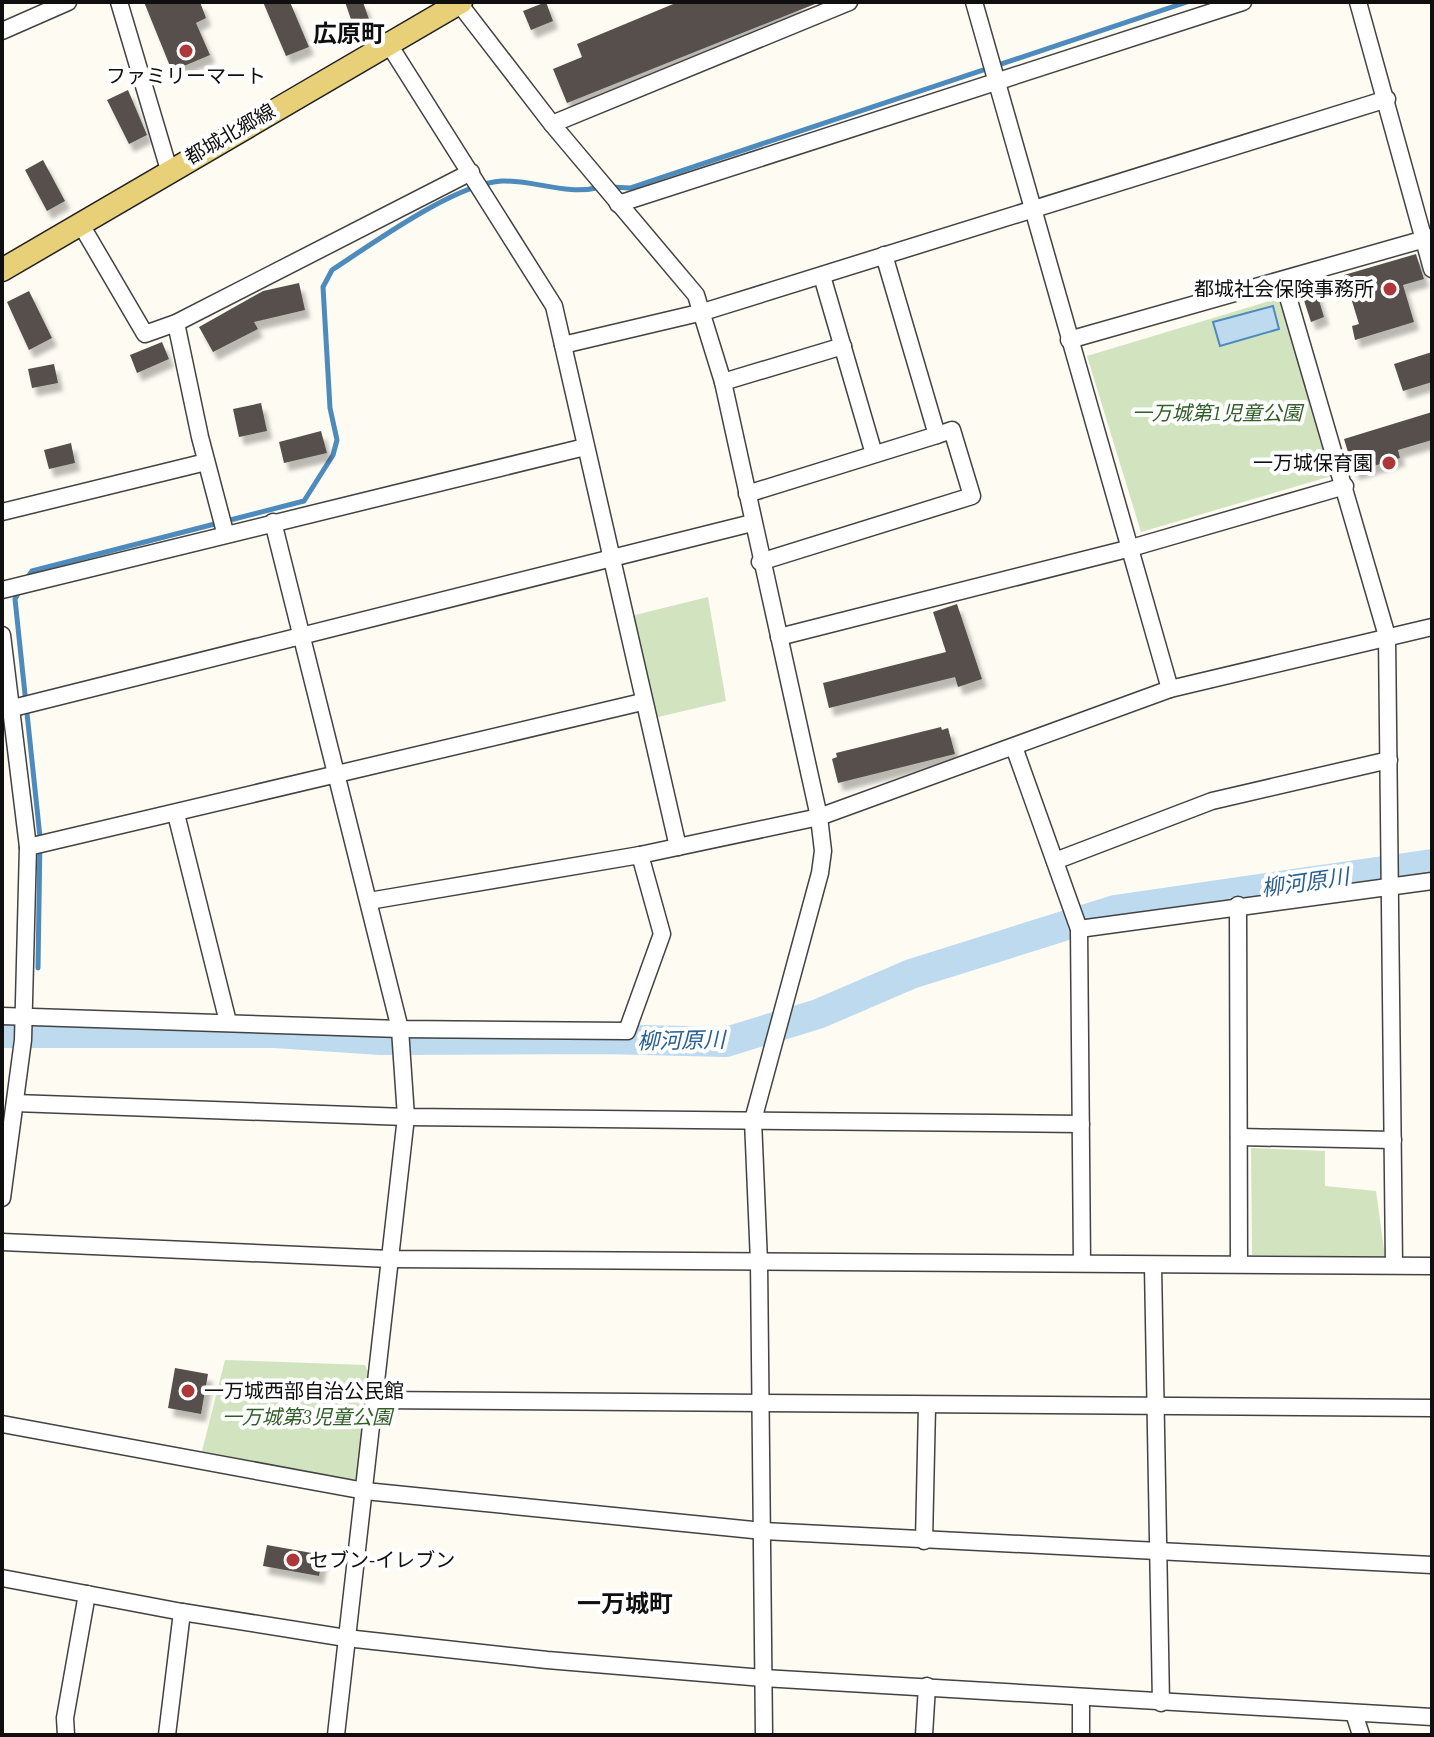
<svg xmlns="http://www.w3.org/2000/svg" width="1434" height="1737" viewBox="0 0 1434 1737" font-family="'Source Serif 4','Noto Sans JP',serif">
	<style>
		.green { fill: #d1e4bf }
		.water { fill: #bddaee; stroke: #4d8bbc; stroke-width: 2 }
		.lines { fill: none; stroke-linecap: round; stroke-linejoin: round }
		.stream { stroke: #4d8bbc; stroke-width: 5 }
		.river { stroke: #bddaee; stroke-width: 30 }
		.building { fill: #56504c; filter: url(#shadow) }
		.minor-casing { stroke: #424242; stroke-width: 19 }
		.major-casing { stroke: #202020; stroke-width: 25 }
		.minor { stroke: #fff; stroke-width: 16 }
		.major { stroke: #e7d078; stroke-width: 22 }
		.poi-dot { fill: #ad3839; stroke: #fff; stroke-width: 3 }
		.labels { text-anchor: middle; dominant-baseline: central; stroke-width: 8; stroke-linejoin: round; paint-order: stroke }
		.poi-label { font-size: 20px; fill: #0f0f0f; stroke: #fff; text-anchor: end }
		.street-label { font-size: 20px; fill: #0f0f0f; stroke: #fff }
		.park-label { font-size: 20px; font-style: italic; fill: #305e27; stroke: #fff }
		.water-label { font-size: 22px; font-style: italic; fill: #285f91; stroke: #fff }
		.quarter-label { font-size: 24px; font-weight: bold; fill: #0f0f0f; stroke: #fff }
	</style>
	<defs>
		<filter id="shadow"><feDropShadow dx="5" dy="8" stdDeviation="2" flood-color="#0004"/></filter>
	</defs>
	<rect width="100%" height="100%" fill="#fdfbf2"/>
	<g class="green">
		<polygon points="1283,297 1335,475 1141,532 1087,356"/>
		<polygon points="708,597 726,701 654,718 631,616"/>
		<polygon points="1251,1148 1325,1151 1325,1186 1376,1191 1385,1257 1252,1255"/>
		<polygon points="225,1360 365,1365 368,1372 359,1476 352,1481 202,1451"/>
	</g>
	<polygon class="water" points="1273,306 1279,329 1220,346 1213,322"/>
	<g class="lines">
		<g class="stream">
			<polyline points="611,187 630,188 1187,2"/>
			<path d="M 27,578 L 32,571 L 304,501 L 333,455 L 337,440 L 330,408 L 323,287 L 332,270 C 372,244 456,183 502,181 C 536,180 566,196 601,187"/>
			<polyline points="20,590 15,599 40,837 38,968"/>
		</g>
		<polyline class="river" points="2,1033 275,1033 381,1040 602,1039 726,1042 818,1014 911,974 1115,910 1432,864"/>
	</g>
	<g class="building">
		<polygon points="144,2 200,2 206,18 196,23 210,55 172,71"/>
		<polygon points="263,2 290,2 309,47 286,56"/>
		<polygon points="345,2 363,2 370,22 354,28"/>
		<polygon points="546,2 553,21 531,30 523,11"/>
		<polygon points="678,2 820,2 567,103 553,69 582,57 577,44"/>
		<polygon points="128,90 147,135 129,144 107,100"/>
		<polygon points="43,160 65,201 47,211 25,170"/>
		<polygon points="1416,254 1424,279 1403,285 1414,322 1355,340 1352,326 1359,324 1344,275"/>
		<polygon points="299,283 305,310 254,322 258,329 213,352 199,327 263,291"/>
		<polygon points="1314,284 1324,317 1311,322 1300,288"/>
		<polygon points="29,291 52,338 29,350 7,302"/>
		<polygon points="162,342 169,359 137,373 130,355"/>
		<polygon points="1432,352 1432,382 1403,391 1394,364"/>
		<polygon points="54,364 58,383 32,388 28,369"/>
		<polygon points="261,403 267,431 239,437 233,409"/>
		<polygon points="1432,412 1432,440 1398,450 1400,458 1354,472 1344,439"/>
		<polygon points="321,431 327,453 284,463 279,442"/>
		<polygon points="71,443 75,463 49,469 44,450"/>
		<polygon points="957,604 982,679 958,687 955,677 829,708 823,683 946,652 933,612"/>
		<polygon points="941,727 942,730 948,728 955,754 838,783 832,759 837,757 836,753"/>
		<polygon points="175,1368 208,1374 201,1414 168,1408"/>
		<polygon points="267,1545 323,1555 319,1576 263,1566"/>
	</g>
	<g class="lines">
		<g class="minor-casing">
			<g id="minor">
				<polyline points="119,2 169,170"/>
				<polyline points="458,2 552,124 696,295 723,382 819,817 823,851 820,873 753,1120 759,1262 764,1735"/>
				<polyline points="974,2 1170,689"/>
				<polyline points="1358,2 1432,269"/>
				<polyline points="2,31 68,2"/>
				<polyline points="388,43 554,306 678,847"/>
				<polyline points="552,124 849,2"/>
				<polyline points="618,204 1243,2"/>
				<polyline points="80,223 145,334 176,323 471,172"/>
				<polyline points="822,276 874,454"/>
				<polyline points="1283,280 1387,636 1394,1265"/>
				<polyline points="176,323 200,437 225,532"/>
				<polyline points="1069,340 1432,237"/>
				<polyline points="563,345 703,312 1387,99"/>
				<polyline points="723,382 843,346"/>
				<polyline points="747,494 937,435 884,255"/>
				<polyline points="2,512 206,462"/>
				<polyline points="273,522 400,1029 406,1117 336,1735"/>
				<polyline points="760,562 972,496 952,430 937,435"/>
				<polyline points="2,590 585,447"/>
				<polyline points="2,635 28,847 23,1040 2,1198"/>
				<polyline points="779,637 1131,548 1345,486"/>
				<polyline points="13,708 752,523"/>
				<polyline points="1014,747 1079,929 1082,1263"/>
				<polyline points="176,814 228,1022"/>
				<polyline points="28,847 642,702"/>
				<polyline points="1055,861 1212,801 1389,760"/>
				<polyline points="369,901 640,855 819,817 1170,689 1432,627"/>
				<polyline points="1238,905 1239,1264"/>
				<polyline points="1079,929 1432,881"/>
				<polyline points="2,1016 400,1029 627,1031 662,934 640,855"/>
				<polyline points="15,1103 406,1117 1081,1124"/>
				<polyline points="1239,1137 1393,1140"/>
				<polyline points="2,1242 390,1259 1432,1266"/>
				<polyline points="1153,1266 1161,1703"/>
				<polyline points="374,1400 1432,1408"/>
				<polyline points="2,1424 365,1491 763,1531 1432,1565"/>
				<polyline points="924,1541 927,1406"/>
				<polyline points="2,1578 182,1612 346,1638 547,1660 763,1678 1432,1717"/>
				<polyline points="1354,1713 1361,1735"/>
				<polyline points="66,1735 65,1718 87,1594"/>
				<polyline points="167,1735 182,1612"/>
				<polyline points="924,1735 927,1686"/>
				<polyline points="1081,1735 1081,1698"/>
			</g>
		</g>
		<g class="major-casing">
			<polyline id="major" points="2,270 461,2"/>
		</g>
		<use href="#minor" class="minor"/>
		<use href="#major" class="major"/>
	</g>
	<g class="poi-dot">
		<circle cx="186" cy="51" r="8"/>
		<circle cx="1390" cy="289" r="8"/>
		<circle cx="1389" cy="463" r="8"/>
		<circle cx="188" cy="1391" r="8"/>
		<circle cx="293" cy="1560" r="8"/>
	</g>
	<g class="labels">
		<g class="poi-label">
			<text x="186" y="76" text-anchor="middle">ファミリーマート</text>
			<text x="1374" y="289">都城社会保険事務所</text>
			<text x="1373" y="463">一万城保育園</text>
			<text x="204" y="1391" text-anchor="start">一万城西部自治公民館</text>
			<text x="309" y="1560" text-anchor="start">セブン-イレブン</text>
		</g>
		<g class="street-label">
			<text transform="translate(230 134) rotate(-30)">都城北郷線</text>
		</g>
		<g class="park-label">
			<text x="1217" y="413">一万城第1児童公園</text>
			<text x="307" y="1417">一万城第3児童公園</text>
		</g>
		<g class="water-label">
			<text transform="translate(1305 882) rotate(-8)">柳河原川</text>
			<text transform="translate(681 1040) rotate(-1)">柳河原川</text>
		</g>
		<g class="quarter-label">
			<text x="349" y="33">広原町</text>
			<text x="625" y="1603">一万城町</text>
		</g>
	</g>
	<rect width="1434" height="1737" fill="none" stroke="#0f0f0f" stroke-width="8"/>
</svg>
